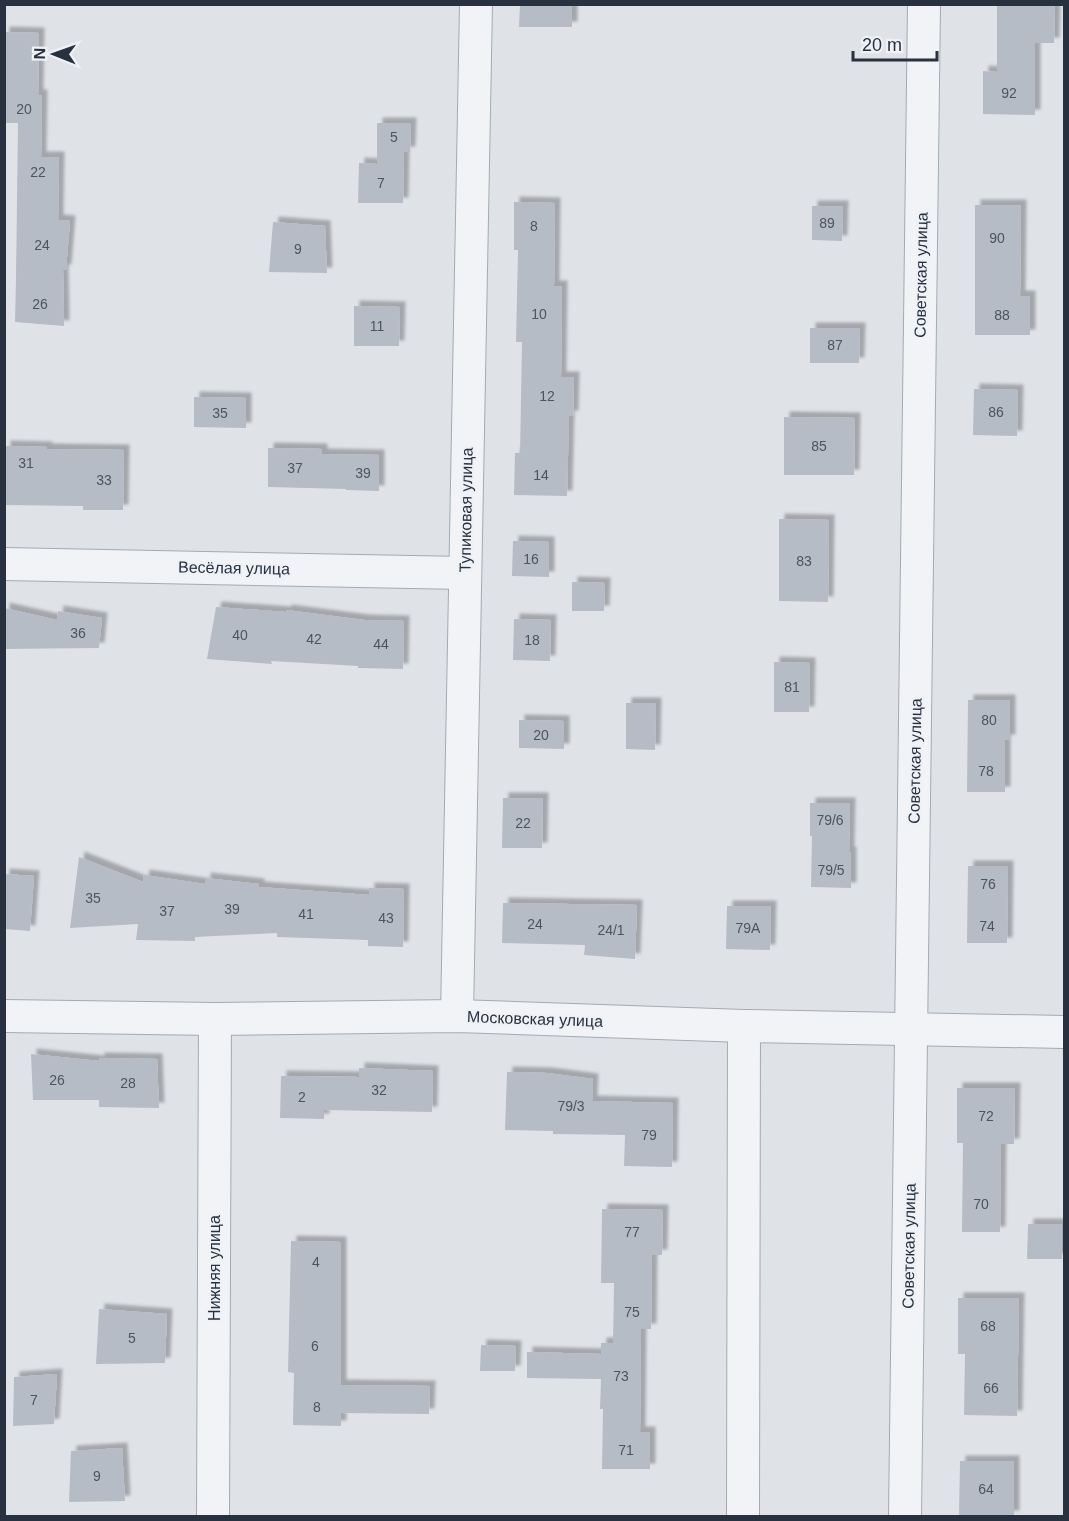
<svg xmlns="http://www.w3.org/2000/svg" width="1069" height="1521" viewBox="0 0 1069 1521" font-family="Helvetica,sans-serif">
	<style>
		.building { fill: #b6bcc5; filter: url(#shadow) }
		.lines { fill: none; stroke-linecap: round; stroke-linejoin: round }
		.minor-casing { stroke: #a4aab2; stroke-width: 34 }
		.minor { stroke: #f2f3f7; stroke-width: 32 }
		.labels { text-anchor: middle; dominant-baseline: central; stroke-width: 5; stroke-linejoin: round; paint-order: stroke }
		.number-label { font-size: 14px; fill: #4c5460 }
		.street-label { font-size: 16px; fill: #28313f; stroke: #eef2f6 }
	</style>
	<defs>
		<filter id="shadow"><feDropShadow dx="5.5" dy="-5.5" stdDeviation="1.5" flood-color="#0004"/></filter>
	</defs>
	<rect width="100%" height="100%" fill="#dfe3e8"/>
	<g class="building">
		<polygon points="520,4 572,4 572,27 519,27"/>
		<polygon points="997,4 1055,4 1054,43 1035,43 1035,115 983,114 983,71 997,72"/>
		<polygon points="4,32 39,33 38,95 42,95 41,157 59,157 58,220 70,221 66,270 63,270 64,326 15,322 16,278 18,123 5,123 6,61 4,61"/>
		<polygon points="377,123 411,123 410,152 404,152 403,203 358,203 359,163 377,164"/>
		<polygon points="514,202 555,203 554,286 562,286 561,377 574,377 573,416 569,416 567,496 514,495 515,453 520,453 522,342 516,342 518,250 514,250"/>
		<polygon points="975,205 1021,205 1020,296 1030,296 1030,335 975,335"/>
		<polygon points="812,206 843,206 842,241 812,240"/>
		<polygon points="273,222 325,226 327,273 269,272"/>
		<polygon points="354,306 400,307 399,346 354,346"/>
		<polygon points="810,328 860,328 859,363 810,363"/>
		<polygon points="974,389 1018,390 1017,436 973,435"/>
		<polygon points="194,397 246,398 246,428 194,427"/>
		<polygon points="784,417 855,418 854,475 784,475"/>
		<polygon points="5,446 47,447 47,449 124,450 123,510 83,510 83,506 4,505"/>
		<polygon points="268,448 322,449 322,454 379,455 379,491 346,490 346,489 268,487"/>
		<polygon points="779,519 829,520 828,602 779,601"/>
		<polygon points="513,541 549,542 549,577 512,576"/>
		<polygon points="572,582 605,583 604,611 572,611"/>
		<polygon points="216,607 286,612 286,610 364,620 404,621 403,669 358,668 358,666 271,661 272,664 207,659"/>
		<polygon points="4,608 57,620 58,611 102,618 99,648 4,649"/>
		<polygon points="514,619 551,620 550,661 513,660"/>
		<polygon points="774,662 810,663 809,712 774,712"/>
		<polygon points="968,700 1010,700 1010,740 1005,740 1005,792 967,792"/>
		<polygon points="626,703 656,703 655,750 626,749"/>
		<polygon points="519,720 564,721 564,749 519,748"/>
		<polygon points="503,798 543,798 542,848 502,848"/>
		<polygon points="810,803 850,803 849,852 851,852 851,888 811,887 812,836 810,836"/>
		<polygon points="79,857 143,882 144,875 205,884 205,878 259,884 259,887 369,895 369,888 404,889 403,947 368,946 368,940 277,937 277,933 195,937 195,941 136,940 138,924 70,928"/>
		<polygon points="968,866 1008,866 1007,943 967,943"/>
		<polygon points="4,874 34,876 30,931 4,929"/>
		<polygon points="503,903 637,905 635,959 584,955 585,945 502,943"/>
		<polygon points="727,906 771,906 770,950 726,949"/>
		<polygon points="31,1054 99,1061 99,1058 157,1059 159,1108 99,1107 99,1100 33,1100"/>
		<polygon points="359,1068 433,1071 432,1112 324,1110 324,1119 280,1118 281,1076 359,1077"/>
		<polygon points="507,1072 547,1073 593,1079 592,1101 673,1103 672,1167 624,1166 625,1135 553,1134 553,1131 505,1130"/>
		<polygon points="957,1088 1015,1088 1014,1144 1001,1144 1000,1232 962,1232 963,1143 957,1143"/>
		<polygon points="602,1209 663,1210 662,1255 652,1255 651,1329 641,1329 640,1432 650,1432 650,1469 602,1469 603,1409 600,1409 601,1379 527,1378 527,1352 601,1354 601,1343 613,1343 614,1283 601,1283"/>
		<polygon points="1028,1224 1062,1224 1062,1259 1027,1259"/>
		<polygon points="291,1241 341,1242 341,1385 430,1386 429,1414 341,1413 341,1426 293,1425 294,1373 288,1372"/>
		<polygon points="958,1298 1019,1298 1017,1416 964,1415 965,1354 958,1354"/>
		<polygon points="99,1309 167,1314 165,1363 96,1364"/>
		<polygon points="481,1345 516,1346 515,1371 480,1371"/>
		<polygon points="57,1374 54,1424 13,1426 14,1377"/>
		<polygon points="122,1448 125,1501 69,1502 71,1451"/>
		<polygon points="960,1461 1014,1461 1014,1516 959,1516"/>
	</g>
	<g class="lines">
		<g class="minor-casing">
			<g id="minor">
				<polyline points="4,564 464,573"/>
				<polyline points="4,1016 215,1019 457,1016 744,1026 1064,1032"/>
				<polyline points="457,1016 476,4"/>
				<polyline points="213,1516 215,1019"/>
				<polyline points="743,1516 744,1026"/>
				<polyline points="905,1516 924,4"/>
			</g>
		</g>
		<use href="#minor" class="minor"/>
	</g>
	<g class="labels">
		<g class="number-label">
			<text x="1009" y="93">92</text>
			<text x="24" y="109">20</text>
			<text x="394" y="137">5</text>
			<text x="38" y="172">22</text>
			<text x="381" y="183">7</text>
			<text x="827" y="223">89</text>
			<text x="534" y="226">8</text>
			<text x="997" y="238">90</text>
			<text x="42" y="245">24</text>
			<text x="298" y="249">9</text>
			<text x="40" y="304">26</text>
			<text x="539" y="314">10</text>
			<text x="1002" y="315">88</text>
			<text x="377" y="326">11</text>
			<text x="835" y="345">87</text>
			<text x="547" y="396">12</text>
			<text x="996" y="412">86</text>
			<text x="220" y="413">35</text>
			<text x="819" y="446">85</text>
			<text x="26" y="463">31</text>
			<text x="295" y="468">37</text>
			<text x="363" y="473">39</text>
			<text x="541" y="475">14</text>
			<text x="104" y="480">33</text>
			<text x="531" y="559">16</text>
			<text x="804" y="561">83</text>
			<text x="78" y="633">36</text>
			<text x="240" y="635">40</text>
			<text x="314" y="639">42</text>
			<text x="532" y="640">18</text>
			<text x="381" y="644">44</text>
			<text x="792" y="687">81</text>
			<text x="989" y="720">80</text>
			<text x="541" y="735">20</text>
			<text x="986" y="771">78</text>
			<text x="830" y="820">79/6</text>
			<text x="523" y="823">22</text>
			<text x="831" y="870">79/5</text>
			<text x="988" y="884">76</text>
			<text x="93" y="898">35</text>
			<text x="232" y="909">39</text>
			<text x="167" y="911">37</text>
			<text x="306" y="914">41</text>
			<text x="386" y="918">43</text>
			<text x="535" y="924">24</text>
			<text x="987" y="926">74</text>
			<text x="748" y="928">79А</text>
			<text x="611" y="930">24/1</text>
			<text x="57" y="1080">26</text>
			<text x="128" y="1083">28</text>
			<text x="379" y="1090">32</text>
			<text x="302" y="1097">2</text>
			<text x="571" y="1106">79/3</text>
			<text x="986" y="1116">72</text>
			<text x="649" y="1135">79</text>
			<text x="981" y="1204">70</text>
			<text x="632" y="1232">77</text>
			<text x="316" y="1262">4</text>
			<text x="632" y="1312">75</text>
			<text x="988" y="1326">68</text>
			<text x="132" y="1338">5</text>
			<text x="315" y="1346">6</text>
			<text x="621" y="1376">73</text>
			<text x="991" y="1388">66</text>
			<text x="34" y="1400">7</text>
			<text x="317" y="1407">8</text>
			<text x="626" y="1450">71</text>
			<text x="97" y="1476">9</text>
			<text x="986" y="1489">64</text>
		</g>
		<g class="street-label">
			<text transform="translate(921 275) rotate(-89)">Советская улица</text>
			<text transform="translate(466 510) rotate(-89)">Тупиковая улица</text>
			<text transform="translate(234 568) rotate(1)">Весёлая улица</text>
			<text transform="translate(915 761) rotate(-89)">Советская улица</text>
			<text transform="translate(535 1019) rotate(2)">Московская улица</text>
			<text transform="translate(909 1246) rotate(-89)">Советская улица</text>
			<text transform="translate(214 1268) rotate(-90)">Нижняя улица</text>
		</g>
	</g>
	<rect width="1069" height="1521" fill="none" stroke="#28313f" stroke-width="12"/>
	<g transform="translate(54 54) rotate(271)" stroke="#eef2f6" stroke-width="4.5" paint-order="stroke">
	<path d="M0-4.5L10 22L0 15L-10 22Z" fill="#28313f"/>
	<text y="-9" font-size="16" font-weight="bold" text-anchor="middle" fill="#28313f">N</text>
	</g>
	<path d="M853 51v9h84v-9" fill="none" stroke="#28313f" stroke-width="3"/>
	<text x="862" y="51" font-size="18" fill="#28313f" stroke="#eef2f6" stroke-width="4.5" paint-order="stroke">20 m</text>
</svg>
